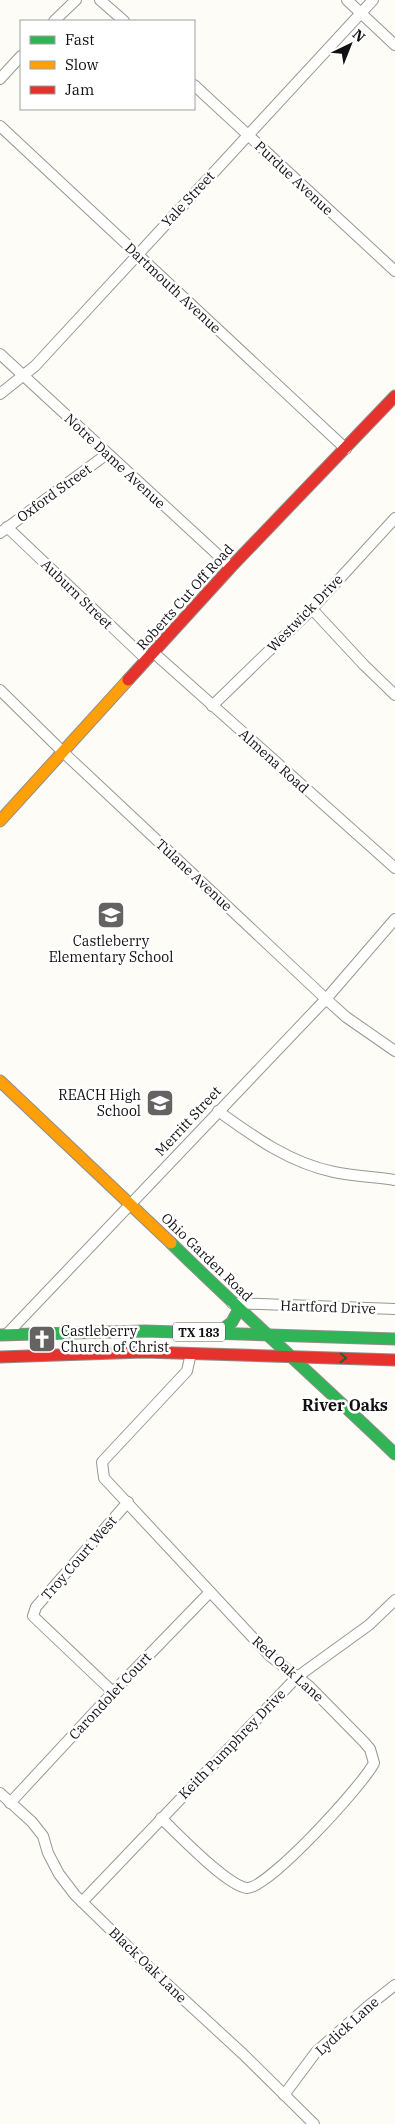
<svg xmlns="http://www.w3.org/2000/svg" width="395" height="2124" viewBox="0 0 395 2124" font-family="'IBM Plex Serif',serif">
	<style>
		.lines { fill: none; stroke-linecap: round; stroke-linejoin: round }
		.street-casing { stroke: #979795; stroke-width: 12 }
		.fast-casing { stroke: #8e8d8b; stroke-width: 13 }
		.slow-casing { stroke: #8e8d8b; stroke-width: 13 }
		.jam-casing { stroke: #8e8d8b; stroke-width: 13 }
		.street { stroke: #fffffe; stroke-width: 10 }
		.fast { stroke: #30b455; stroke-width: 11 }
		.slow { stroke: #ff9f0a; stroke-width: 11 }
		.jam { stroke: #e5322d; stroke-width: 11 }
		.oneway { stroke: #206233 }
		.labels { text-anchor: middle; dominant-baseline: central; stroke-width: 5; stroke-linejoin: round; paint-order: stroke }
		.shield { fill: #fff; stroke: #585858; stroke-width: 1 }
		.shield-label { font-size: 12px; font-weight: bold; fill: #111 }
		.street-label { font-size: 14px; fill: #111; stroke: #fff }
		.poi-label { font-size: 14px; fill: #111; stroke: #fff }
		.quarter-label { font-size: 16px; font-weight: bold; fill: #111; stroke: #fff }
	</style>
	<rect width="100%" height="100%" fill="#fdfcf7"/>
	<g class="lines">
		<g class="street-casing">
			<g id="street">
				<polyline points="100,0 124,21"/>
				<polyline points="347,0 395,45"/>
				<polyline points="54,21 76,0"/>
				<polyline points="0,79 21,56"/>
				<polyline points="194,85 395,271"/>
				<polyline points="0,126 346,449"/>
				<polyline points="0,354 231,567"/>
				<polyline points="0,394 35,366 373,0"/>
				<polyline points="7,527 147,660"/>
				<polyline points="0,533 107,454"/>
				<polyline points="312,609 364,665 395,695"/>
				<polyline points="154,653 395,868"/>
				<polyline points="0,690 63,752 326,999 346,1017 395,1051"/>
				<polyline points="212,706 312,609 395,518"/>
				<path d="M 218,1111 C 254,1137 290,1163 334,1172 C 353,1176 375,1177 395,1180"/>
				<polyline points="232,1303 395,1309"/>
				<polyline points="7,1334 326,999 395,919"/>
				<polyline points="113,1692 33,1616 36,1607 128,1502"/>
				<polyline points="0,1793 32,1822 43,1836 48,1853 59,1874 75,1895 154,1972 243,2054 314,2124"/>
				<polyline points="10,1803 113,1692 210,1592"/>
				<path d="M 161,1818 C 177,1833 227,1886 247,1888 C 268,1889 363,1785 374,1763 L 370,1749 L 364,1742 L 309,1686 L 270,1656 L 104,1478 L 102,1462 L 187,1371 L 191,1353"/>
				<polyline points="82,1902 297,1677 369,1625 395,1600"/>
				<polyline points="284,2095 316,2052 367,2007 395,1985"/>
			</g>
		</g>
		<g class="fast-casing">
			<g id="fast">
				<path d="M 171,1243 C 244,1315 321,1383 395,1454"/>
				<polyline points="218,1333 232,1322 239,1309"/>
				<polyline points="0,1335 145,1331 395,1339"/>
			</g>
		</g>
		<g class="slow-casing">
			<g id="slow">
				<polyline points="0,821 128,680"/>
				<polyline points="0,1081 171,1243"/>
			</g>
		</g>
		<g class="jam-casing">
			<g id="jam">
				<polyline points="128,680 231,567 395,396"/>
				<polyline points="0,1357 144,1352 395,1360"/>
			</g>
		</g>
		<use href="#street" class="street"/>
		<use href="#fast" class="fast"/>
		<use href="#slow" class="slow"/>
		<use href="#jam" class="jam"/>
	</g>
	<defs><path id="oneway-chevron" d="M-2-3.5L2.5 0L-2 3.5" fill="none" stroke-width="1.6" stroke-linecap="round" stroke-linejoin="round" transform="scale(1.25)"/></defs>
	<use class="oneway" href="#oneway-chevron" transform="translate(343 1358) rotate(2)"/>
	<defs>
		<g id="school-square" transform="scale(1.4375)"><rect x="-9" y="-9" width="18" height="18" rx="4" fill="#646362" stroke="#fff"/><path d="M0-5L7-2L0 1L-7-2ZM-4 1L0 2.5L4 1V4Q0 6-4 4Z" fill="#fff"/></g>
		<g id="church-square" transform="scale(1.4375)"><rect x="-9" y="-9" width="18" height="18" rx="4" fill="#646362" stroke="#fff"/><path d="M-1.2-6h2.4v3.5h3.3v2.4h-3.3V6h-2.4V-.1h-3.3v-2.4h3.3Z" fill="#fff"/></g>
	</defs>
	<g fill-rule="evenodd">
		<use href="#school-square" x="111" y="915"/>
		<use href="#school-square" x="160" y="1103"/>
		<use href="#church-square" x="42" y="1339"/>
	</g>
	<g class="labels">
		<rect class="shield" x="173" y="1322.5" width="52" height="19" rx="4"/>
		<g class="shield-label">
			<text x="199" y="1332">TX 183</text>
		</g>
		<g class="street-label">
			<text transform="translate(294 178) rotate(43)">Purdue Avenue</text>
			<text transform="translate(188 199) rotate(-47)">Yale Street</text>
			<text transform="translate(173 288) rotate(43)">Dartmouth Avenue</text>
			<text transform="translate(115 461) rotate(43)">Notre Dame Avenue</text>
			<text transform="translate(54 493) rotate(-36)">Oxford Street</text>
			<text transform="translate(77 594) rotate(44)">Auburn Street</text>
			<text transform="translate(185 597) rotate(-48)">Roberts Cut Off Road</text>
			<text transform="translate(305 613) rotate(-46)">Westwick Drive</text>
			<text transform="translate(274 761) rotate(42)">Almena Road</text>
			<text transform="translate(194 875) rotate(43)">Tulane Avenue</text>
			<text transform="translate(188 1121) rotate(-47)">Merritt Street</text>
			<text transform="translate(207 1257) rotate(44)">Ohio Garden Road</text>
			<text transform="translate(328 1307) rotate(2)">Hartford Drive</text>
			<text transform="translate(79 1558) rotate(-49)">Troy Court West</text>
			<text transform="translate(288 1669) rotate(42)">Red Oak Lane</text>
			<text transform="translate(110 1696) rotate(-47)">Carondolet Court</text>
			<text transform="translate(232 1744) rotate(-46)">Keith Pumphrey Drive</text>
			<text transform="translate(148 1965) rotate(44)">Black Oak Lane</text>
			<text transform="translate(347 2026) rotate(-42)">Lydick Lane</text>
		</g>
		<g class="poi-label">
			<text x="111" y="941">Castleberry<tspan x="111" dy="16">Elementary School</tspan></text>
			<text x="141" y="1095" text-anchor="end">REACH High<tspan x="141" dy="16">School</tspan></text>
			<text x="61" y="1331" text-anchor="start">Castleberry<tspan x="61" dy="16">Church of Christ</tspan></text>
		</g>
		<g class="quarter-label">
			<text x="345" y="1405">River Oaks</text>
		</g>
	</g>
	<rect x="20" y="20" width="175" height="90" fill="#ffffff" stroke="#a0a0a0"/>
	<rect x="30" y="36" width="25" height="8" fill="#30b455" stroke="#a0a0a0"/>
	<text x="65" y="45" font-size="15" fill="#111111">Fast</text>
	<rect x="30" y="61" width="25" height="8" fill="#ff9f0a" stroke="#a0a0a0"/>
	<text x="65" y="70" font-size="15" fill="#111111">Slow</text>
	<rect x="30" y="86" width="25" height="8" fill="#e5322d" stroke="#a0a0a0"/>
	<text x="65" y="95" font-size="15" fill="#111111">Jam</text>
	<g transform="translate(350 45) rotate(43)" stroke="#ffffff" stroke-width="4" paint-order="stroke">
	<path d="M0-4L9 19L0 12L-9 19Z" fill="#111111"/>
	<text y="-8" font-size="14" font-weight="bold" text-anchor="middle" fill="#111111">N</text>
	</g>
</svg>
